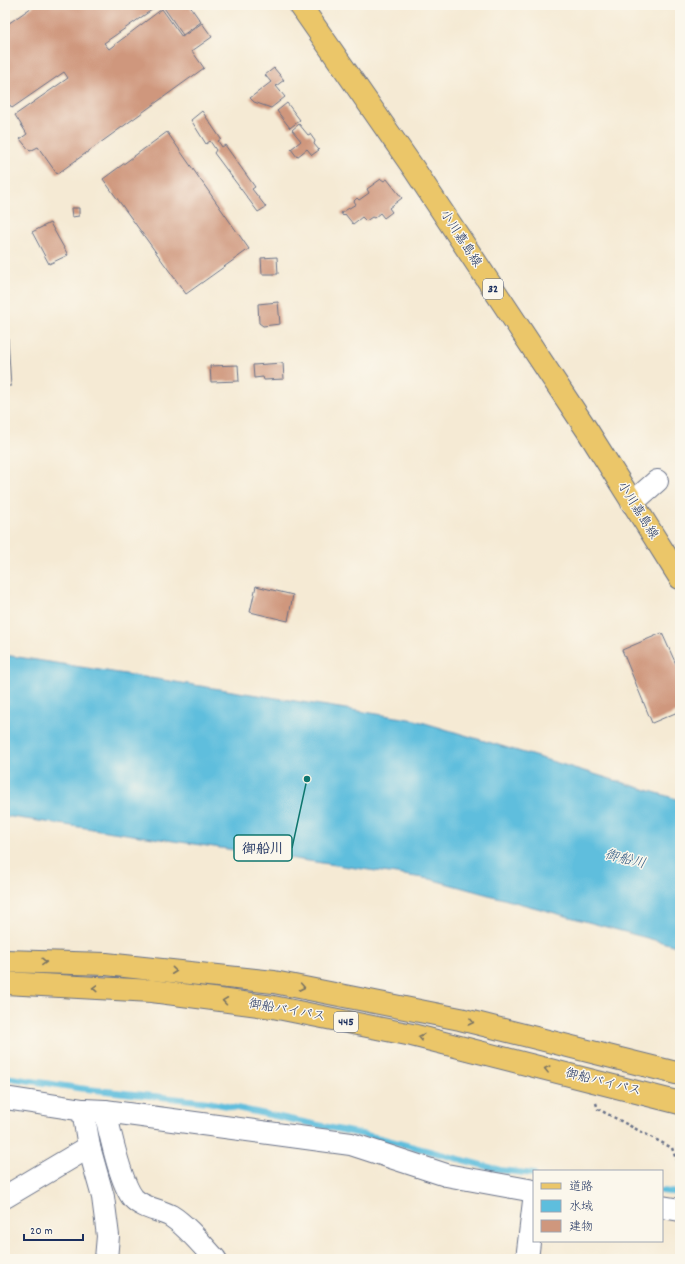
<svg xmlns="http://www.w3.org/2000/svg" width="685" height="1264" viewBox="0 0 685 1264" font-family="Dekko,'Klee One',sans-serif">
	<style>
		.water { fill: #5ebedd; stroke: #3c769e }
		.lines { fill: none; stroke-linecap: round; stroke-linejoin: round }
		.stream { stroke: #5ebedd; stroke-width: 6 }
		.building { fill: #cf977d }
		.minor-casing { stroke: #677087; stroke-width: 24 }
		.major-casing { stroke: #677087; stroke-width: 24 }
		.highway-casing { stroke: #677087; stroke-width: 24 }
		.path { stroke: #677087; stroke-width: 2.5; stroke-dasharray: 3 3; stroke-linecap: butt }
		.minor { stroke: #fff; stroke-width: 22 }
		.major { stroke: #ebc669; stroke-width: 22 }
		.highway { stroke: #ebc669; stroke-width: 22 }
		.oneway { stroke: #797363 }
		.labels { text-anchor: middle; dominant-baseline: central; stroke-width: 3; stroke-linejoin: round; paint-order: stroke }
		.shield { fill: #fbf7ec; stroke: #5e6b89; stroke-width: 1 }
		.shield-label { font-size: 12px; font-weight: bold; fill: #1b2f5e }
		.street-label { font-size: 13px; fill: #1b2f5e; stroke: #fbf7ec }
		.water-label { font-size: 14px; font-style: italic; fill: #2f5a84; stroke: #fbf7ec }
		.leader { fill: none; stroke: #0f766e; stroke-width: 1.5 }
		.callout-dot { fill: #0f766e; stroke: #fbf7ec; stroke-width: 1.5 }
		.callout { fill: #fbf7ec; stroke: #0f766e; stroke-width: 1.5 }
		.callout-label { font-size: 14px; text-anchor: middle; font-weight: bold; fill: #1b2f5e }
	</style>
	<rect width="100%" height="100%" fill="#fbf7ec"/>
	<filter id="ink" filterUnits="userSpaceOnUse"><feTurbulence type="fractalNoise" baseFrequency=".025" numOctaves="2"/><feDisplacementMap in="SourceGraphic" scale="8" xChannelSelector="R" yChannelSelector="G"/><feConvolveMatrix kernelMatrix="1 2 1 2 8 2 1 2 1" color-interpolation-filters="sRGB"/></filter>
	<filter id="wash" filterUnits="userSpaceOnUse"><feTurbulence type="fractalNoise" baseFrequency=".012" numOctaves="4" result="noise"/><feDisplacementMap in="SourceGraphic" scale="16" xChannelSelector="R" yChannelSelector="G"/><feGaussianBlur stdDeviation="0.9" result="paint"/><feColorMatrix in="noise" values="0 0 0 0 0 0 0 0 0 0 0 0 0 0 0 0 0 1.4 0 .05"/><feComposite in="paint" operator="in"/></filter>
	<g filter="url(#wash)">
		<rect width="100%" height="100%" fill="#f5ead4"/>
		<polygon class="water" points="5,655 415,720 680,800 680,947 430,879 5,816"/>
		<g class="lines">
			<g class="stream">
				<polyline points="5,1077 78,1088 208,1102 380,1138 500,1170 534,1174"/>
				<polyline points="662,1191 680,1193"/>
			</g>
		</g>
		<g id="blocks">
			<g class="building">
				<polygon points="35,5 159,5 104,43 109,49 162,9 182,37 202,23 212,37 192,51 204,68 57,174 38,147 30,151 20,139 27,134 15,115 68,78 64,72 12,108 5,98 5,26"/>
				<polygon points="162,5 189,5 201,22 183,35"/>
				<polygon points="274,68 284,80 276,86 285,97 271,108 254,102 250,98 271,82 265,75"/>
				<polygon points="287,103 300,120 290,128 277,111"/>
				<polygon points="202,111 221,139 218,141 222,147 225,145 255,187 252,189 266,207 258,212 214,153 216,150 210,141 206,144 191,120"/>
				<polygon points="299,124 308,135 310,134 315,141 314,144 319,150 312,155 307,149 297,157 291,149 301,141 292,130"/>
				<polygon points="167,132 249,249 186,294 103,179"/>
				<polygon points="381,179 384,181 387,179 402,198 389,208 392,212 384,218 380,213 374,218 372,217 366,221 362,217 353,224 345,214 343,216 341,213 356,204 354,201 357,198 359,200 369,193 367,189"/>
				<polygon points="71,208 79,208 79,216 72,217"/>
				<polygon points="50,223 68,255 49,264 32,232"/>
				<polygon points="277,257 278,274 262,274 261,258"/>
				<polygon points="278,302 280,324 263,326 259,323 258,304"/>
				<polygon points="5,305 6,305 11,386 5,386"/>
				<polygon points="283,363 284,379 264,380 263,377 254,378 253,365"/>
				<polygon points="238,365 239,381 211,382 210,366"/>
				<polygon points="256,586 293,595 288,621 250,612"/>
				<polygon points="662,633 680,673 680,711 652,723 622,650"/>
			</g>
		</g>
	</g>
	<g filter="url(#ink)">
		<use href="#blocks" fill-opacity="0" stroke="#677087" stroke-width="1"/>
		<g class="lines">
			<g class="minor-casing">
				<g id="minor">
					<polyline points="632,503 657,481"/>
					<polyline points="5,1098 83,1110 105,1111 351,1144 446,1175 534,1191"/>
					<polyline points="83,1110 89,1147 103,1197 108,1236 106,1259"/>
					<path d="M 105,1111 C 110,1132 120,1182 133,1198 C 142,1208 160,1210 171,1216 C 186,1225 203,1246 215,1259"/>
					<polyline points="5,1197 89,1147"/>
					<polyline points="662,1207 680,1210"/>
					<polyline points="527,1259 534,1201"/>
				</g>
			</g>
			<g class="major-casing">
				<polyline id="major" points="300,5 414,169 587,430 680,578"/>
			</g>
			<g class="highway-casing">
				<g id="highway">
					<polyline points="5,961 106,964 274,982 460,1019 680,1074"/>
					<polyline points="5,983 152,991 273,1007 412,1035 680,1103"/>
				</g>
			</g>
			<g class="path">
				<polyline points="596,1103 598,1109 672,1148 680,1170"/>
				<polyline points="679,1189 680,1181"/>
			</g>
			<use href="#minor" class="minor"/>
			<use href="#major" class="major"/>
			<use href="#highway" class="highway"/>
		</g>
		<defs><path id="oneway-chevron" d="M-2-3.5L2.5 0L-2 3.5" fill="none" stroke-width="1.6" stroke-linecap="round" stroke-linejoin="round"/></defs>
		<g class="oneway">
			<use href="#oneway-chevron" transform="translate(44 962) rotate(2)"/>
			<use href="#oneway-chevron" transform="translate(174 971) rotate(6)"/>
			<use href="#oneway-chevron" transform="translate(302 987) rotate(11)"/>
			<use href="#oneway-chevron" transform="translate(95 988) rotate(-177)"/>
			<use href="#oneway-chevron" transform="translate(225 1001) rotate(-172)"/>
			<use href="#oneway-chevron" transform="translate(471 1022) rotate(14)"/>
			<use href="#oneway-chevron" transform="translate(421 1037) rotate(-166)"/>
			<use href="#oneway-chevron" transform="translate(547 1069) rotate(-166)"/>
		</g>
	</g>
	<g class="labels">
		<g class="shield">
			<rect x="483" y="279" width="20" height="20" rx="3"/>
			<rect x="334" y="1012" width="24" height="20" rx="3"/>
		</g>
		<g class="shield-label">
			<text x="493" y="289">32</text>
			<text x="346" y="1022">445</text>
		</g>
		<g class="street-label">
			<text transform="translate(460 239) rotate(57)">小川嘉島線</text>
			<text transform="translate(637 511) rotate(58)">小川嘉島線</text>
			<text transform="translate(287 1011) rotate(10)">御船バイパス</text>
			<text transform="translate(603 1083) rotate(14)">御船バイパス</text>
		</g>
		<g class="water-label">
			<text transform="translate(625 860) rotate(14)">御船川</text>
		</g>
	</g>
	<path class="leader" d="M307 779L292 848"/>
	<circle class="callout-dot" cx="307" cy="779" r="4"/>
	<rect class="callout" x="234" y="835" width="58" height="26" rx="4"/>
	<g class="callout-label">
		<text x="263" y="853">御船川</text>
	</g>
	<rect width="685" height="1264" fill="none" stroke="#fbf7ec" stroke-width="20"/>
	<rect x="533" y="1170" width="130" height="72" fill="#fbf7ec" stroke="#a1a7b3"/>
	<rect x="541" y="1183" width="20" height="6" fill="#ebc669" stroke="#a1a7b3"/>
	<text x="569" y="1190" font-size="12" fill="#1b2f5e">道路</text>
	<rect x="541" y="1200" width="20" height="12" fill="#5ebedd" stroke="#a1a7b3"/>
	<text x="569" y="1210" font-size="12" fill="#1b2f5e">水域</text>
	<rect x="541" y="1220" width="20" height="12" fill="#cf977d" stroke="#a1a7b3"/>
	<text x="569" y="1230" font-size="12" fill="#1b2f5e">建物</text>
	<path d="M24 1234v6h59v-6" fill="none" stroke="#1b2f5e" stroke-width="2"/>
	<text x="30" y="1234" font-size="12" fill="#1b2f5e" stroke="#fbf7ec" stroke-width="3" paint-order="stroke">20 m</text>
</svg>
